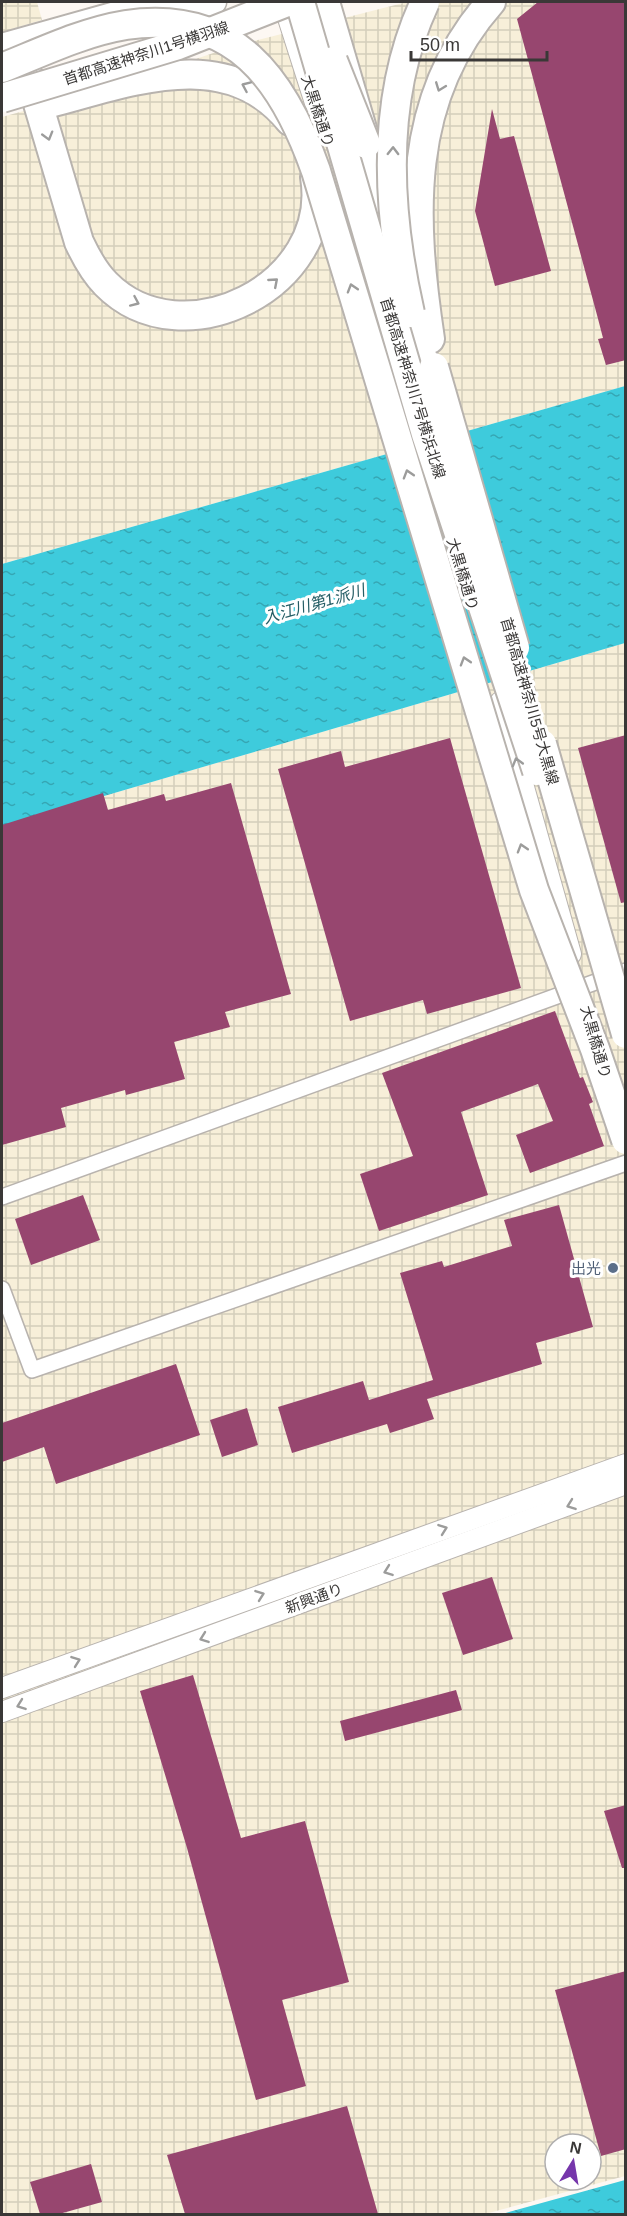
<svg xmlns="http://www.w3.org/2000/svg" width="627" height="2216" viewBox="0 0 627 2216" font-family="Arial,'Noto Sans JP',sans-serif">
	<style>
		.industrial { fill: url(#industrial-grid); fill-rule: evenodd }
		.water { fill: url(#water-ripples) }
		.building { fill: #97466f }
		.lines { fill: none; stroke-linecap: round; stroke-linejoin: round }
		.minor-casing { stroke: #b8b3ae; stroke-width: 18 }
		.tertiary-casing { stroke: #b8b3ae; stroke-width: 22 }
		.primary-casing { stroke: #b8b3ae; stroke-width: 27 }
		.motorway-casing { stroke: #b8b3ae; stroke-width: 32 }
		.minor { stroke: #fff; stroke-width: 15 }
		.tertiary { stroke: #fff; stroke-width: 20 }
		.primary { stroke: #fff; stroke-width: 24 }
		.motorway { stroke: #fff; stroke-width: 28 }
		.motorway-bridge-casing { stroke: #b8b3ae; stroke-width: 32; stroke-linecap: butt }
		.motorway-bridge { stroke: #fff; stroke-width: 28 }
		.oneway { stroke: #9c9c9b }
		.service-dot { fill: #5c6f8a; stroke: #fff; stroke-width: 2 }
		.labels { text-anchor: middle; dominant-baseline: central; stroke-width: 6; stroke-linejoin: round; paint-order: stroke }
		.street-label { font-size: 15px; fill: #3a3837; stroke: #fff }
		.service-label { font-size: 15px; fill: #4e5e75; stroke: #fff; text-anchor: end }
		.water-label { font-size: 16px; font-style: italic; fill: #255d65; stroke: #fff }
	</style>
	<defs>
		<pattern id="industrial-grid" width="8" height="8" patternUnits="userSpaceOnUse" patternTransform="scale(1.5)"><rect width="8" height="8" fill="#f7efd9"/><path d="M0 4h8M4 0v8" fill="none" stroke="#d4cebb"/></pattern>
		<pattern id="water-ripples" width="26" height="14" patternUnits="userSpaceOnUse" patternTransform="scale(1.5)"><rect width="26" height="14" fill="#3ecbdc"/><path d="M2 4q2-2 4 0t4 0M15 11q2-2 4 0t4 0" fill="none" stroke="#35a6b3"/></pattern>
	</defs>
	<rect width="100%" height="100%" fill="#fdf8f3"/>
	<g class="industrial">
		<polygon points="2,2 37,2 42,20 2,32"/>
		<polygon points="407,2 625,2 625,386 2,564 2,117 128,82 231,47"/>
		<path d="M 625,643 L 625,2176 L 485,2214 L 2,2214 L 2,826 ZM 555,2144 L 591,2144 L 591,2180 L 555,2180 Z"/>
	</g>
	<g class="water">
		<polygon points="625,386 625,643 2,826 2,564"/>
		<polygon points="625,2180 625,2214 502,2214"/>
	</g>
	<g class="building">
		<polygon points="538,2 626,2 626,360 606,365 598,339 603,338 597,315 517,19"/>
		<polygon points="492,109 500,139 514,136 551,271 495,286 475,211"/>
		<polygon points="626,735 626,902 621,903 578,748"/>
		<polygon points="450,738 521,988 427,1014 423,1000 350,1021 278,769 341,751 345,767"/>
		<polygon points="231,783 291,994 225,1012 230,1027 174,1042 185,1079 126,1095 125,1090 61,1108 66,1127 2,1145 2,825 103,793 108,810 164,794 166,801"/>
		<polygon points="555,1011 580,1078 583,1077 593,1102 589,1104 604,1146 530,1173 516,1135 553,1121 538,1084 461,1112 488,1195 379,1231 360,1174 413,1156 382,1073"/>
		<polygon points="83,1195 100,1240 31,1265 15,1219"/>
		<polygon points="559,1205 593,1327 536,1343 542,1364 427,1399 434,1419 390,1433 387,1424 292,1453 278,1407 363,1381 369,1400 433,1380 400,1273 442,1261 444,1267 512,1246 504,1220"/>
		<polygon points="176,1364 200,1435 56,1484 44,1447 2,1462 2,1423"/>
		<polygon points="247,1408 258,1445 222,1457 210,1420"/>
		<polygon points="492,1577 513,1639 463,1655 442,1593"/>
		<polygon points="193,1675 241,1838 305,1821 349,1982 282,2000 306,2086 256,2100 187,1848 140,1691"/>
		<polygon points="456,1690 462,1710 345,1741 340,1721"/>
		<polygon points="626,1805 626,1868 622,1868 604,1811"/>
		<polygon points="626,1971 626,2149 601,2156 555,1990"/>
		<polygon points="347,2106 378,2214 185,2214 167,2155"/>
		<polygon points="91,2164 102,2202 59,2214 40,2214 30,2182"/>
	</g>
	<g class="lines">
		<g class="minor-casing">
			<g id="minor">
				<polyline points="2,1197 626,971"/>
				<polyline points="2,1289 32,1370 626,1163"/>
			</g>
		</g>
		<g class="tertiary-casing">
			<g id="tertiary">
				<polyline points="286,12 315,103"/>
				<polyline points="509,637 526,695"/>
				<polyline points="500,702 571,954"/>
				<polyline points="2,1688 626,1464"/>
				<polyline points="2,1712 626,1484"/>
			</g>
		</g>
		<g class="primary-casing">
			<polyline id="primary" points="187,11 214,2"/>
		</g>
		<g class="motorway-casing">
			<g id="motorway">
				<polyline points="325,2 389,221"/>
				<polyline points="2,48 166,2"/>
				<path d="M 31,80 L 79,242 C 86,257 94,272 106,284 C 182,361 333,286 315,177"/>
				<path d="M 50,103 C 131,82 227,43 290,121"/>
				<polyline points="410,313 433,395"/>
				<path d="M 430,339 C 412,219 405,99 491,2"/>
			</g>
		</g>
		<use href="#minor" class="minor"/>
		<use href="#tertiary" class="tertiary"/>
		<use href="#primary" class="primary"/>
		<use href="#motorway" class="motorway"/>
		<g class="motorway-bridge-casing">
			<g id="motorway-bridge">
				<polyline points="300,2 426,434 537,771"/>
				<polyline points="333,61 366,144"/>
				<path d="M 2,68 C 42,52 83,32 126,25 C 235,9 284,80 316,171 L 534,890 L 595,1049 L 626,1140"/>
				<polyline points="2,98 178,45 287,2"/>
				<path d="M 410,313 C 387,212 380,98 425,2"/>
				<polyline points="434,367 515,648"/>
				<polyline points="542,744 626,1034"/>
			</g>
		</g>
		<use href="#motorway-bridge" class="motorway-bridge"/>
	</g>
	<defs><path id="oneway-chevron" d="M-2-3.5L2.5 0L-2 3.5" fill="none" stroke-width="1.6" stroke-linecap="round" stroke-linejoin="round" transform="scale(1.5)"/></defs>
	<g class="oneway">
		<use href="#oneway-chevron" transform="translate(246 86) rotate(-156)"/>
		<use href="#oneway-chevron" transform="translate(440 87) rotate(111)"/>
		<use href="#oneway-chevron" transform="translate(48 136) rotate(74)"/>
		<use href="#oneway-chevron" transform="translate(393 151) rotate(-89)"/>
		<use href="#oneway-chevron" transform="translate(274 282) rotate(-41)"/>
		<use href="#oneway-chevron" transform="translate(352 288) rotate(-107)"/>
		<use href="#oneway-chevron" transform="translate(135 302) rotate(24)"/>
		<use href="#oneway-chevron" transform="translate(408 474) rotate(-107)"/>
		<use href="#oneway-chevron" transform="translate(465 661) rotate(-107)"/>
		<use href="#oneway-chevron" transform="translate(517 762) rotate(-106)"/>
		<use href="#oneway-chevron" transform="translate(522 848) rotate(-107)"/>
		<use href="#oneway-chevron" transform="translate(571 1505) rotate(160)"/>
		<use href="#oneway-chevron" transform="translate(443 1529) rotate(-20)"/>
		<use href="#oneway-chevron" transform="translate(388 1571) rotate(160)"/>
		<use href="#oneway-chevron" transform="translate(260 1595) rotate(-20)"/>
		<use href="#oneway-chevron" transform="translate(204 1638) rotate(160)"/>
		<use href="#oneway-chevron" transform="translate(76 1661) rotate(-20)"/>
		<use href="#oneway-chevron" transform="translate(21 1705) rotate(160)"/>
	</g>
	<circle class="service-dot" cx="613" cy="1268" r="6"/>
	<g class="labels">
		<g class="street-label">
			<text transform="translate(146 53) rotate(-18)">首都高速神奈川1号横羽線</text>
			<text transform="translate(318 111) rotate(72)">大黒橋通り</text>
			<text transform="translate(413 388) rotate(73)">首都高速神奈川7号横浜北線</text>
			<text transform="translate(463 574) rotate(73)">大黒橋通り</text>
			<text transform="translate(530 701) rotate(74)">首都高速神奈川5号大黒線</text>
			<text transform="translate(596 1042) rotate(74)">大黒橋通り</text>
			<text transform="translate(314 1598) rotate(-20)">新興通り</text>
		</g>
		<g class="service-label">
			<text x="601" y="1268">出光</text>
		</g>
		<g class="water-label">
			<text transform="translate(314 604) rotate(-16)">入江川第1派川</text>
		</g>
	</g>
	<rect width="627" height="2216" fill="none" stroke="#3a3837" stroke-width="6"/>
	<g transform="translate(573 2162) rotate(11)"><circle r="28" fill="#ffffff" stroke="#b0afaf" stroke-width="1.5"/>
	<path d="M0-4.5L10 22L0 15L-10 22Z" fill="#7636ab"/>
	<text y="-9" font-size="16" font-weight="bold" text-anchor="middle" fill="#3a3837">N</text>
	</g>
	<path d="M411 51v9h136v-9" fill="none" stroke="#3a3837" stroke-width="3"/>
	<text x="420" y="51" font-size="18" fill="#3a3837" stroke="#ffffff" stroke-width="4.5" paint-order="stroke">50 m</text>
</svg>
